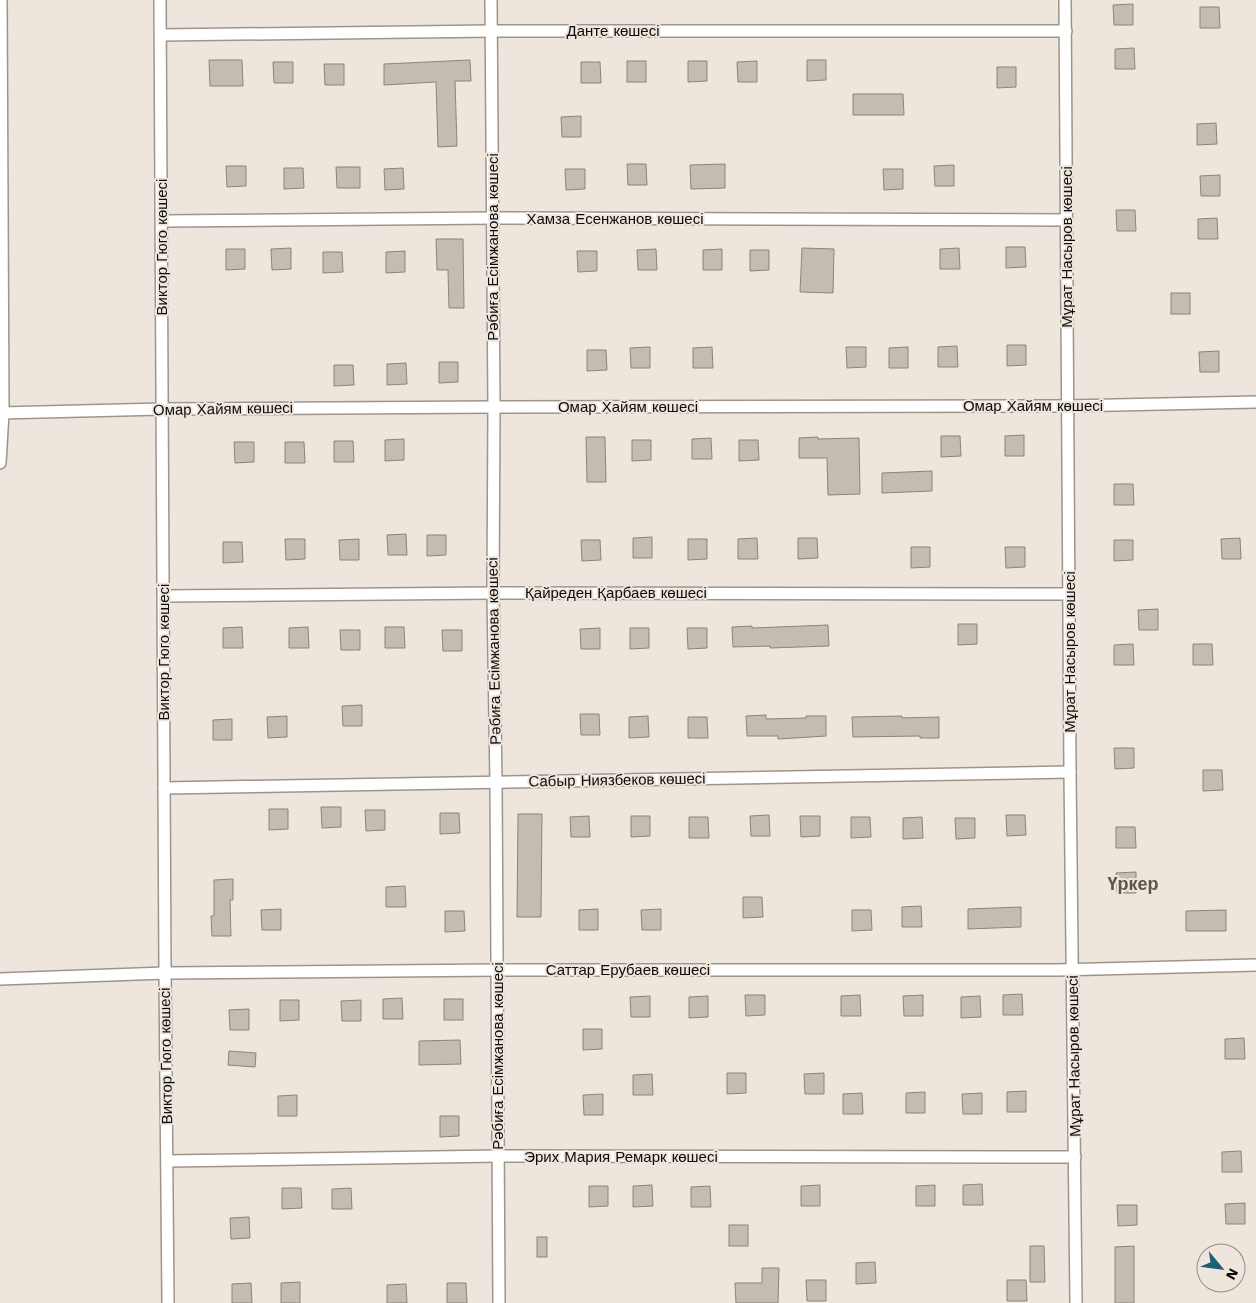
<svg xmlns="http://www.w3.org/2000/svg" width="1256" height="1303" viewBox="0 0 1256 1303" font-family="'Work Sans',sans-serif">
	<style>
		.building { fill: #c4bbb2; stroke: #8c847b }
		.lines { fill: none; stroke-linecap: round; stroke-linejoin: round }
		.street-casing { stroke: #9d958c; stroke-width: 14 }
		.street { stroke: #fff; stroke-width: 11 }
		.labels { text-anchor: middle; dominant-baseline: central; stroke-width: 4; stroke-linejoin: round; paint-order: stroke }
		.street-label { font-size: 15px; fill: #0e0b08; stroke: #eee5dc }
		.quarter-label { font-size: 18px; font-weight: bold; fill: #5d554d; stroke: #eee5dc }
	</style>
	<rect width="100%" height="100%" fill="#eee5dc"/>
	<g class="building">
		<polygon points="1133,4 1133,25 1114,25 1113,5"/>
		<polygon points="1200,7 1219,7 1220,28 1200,28"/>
		<polygon points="1134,48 1135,69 1115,69 1115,49"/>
		<polygon points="209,60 242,60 243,86 210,86"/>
		<polygon points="470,60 471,81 455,81 457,146 438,147 436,82 384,85 384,64"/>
		<polygon points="807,60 826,60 826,80 807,81"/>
		<rect x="627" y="61" width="19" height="21"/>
		<polygon points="688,61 707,61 707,81 688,82"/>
		<polygon points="757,61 757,82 738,82 737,62"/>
		<polygon points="273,62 293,62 293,83 274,83"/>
		<polygon points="581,62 600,62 601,83 581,83"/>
		<polygon points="324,64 344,64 344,85 325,85"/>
		<polygon points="997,67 1016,67 1016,87 997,88"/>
		<polygon points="853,94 903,94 904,115 853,115"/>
		<polygon points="581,116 581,137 562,137 561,117"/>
		<polygon points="1216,123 1217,144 1197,145 1197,124"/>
		<polygon points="627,164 646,164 647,185 628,185"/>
		<polygon points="725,164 725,188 691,189 690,165"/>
		<polygon points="954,165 954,186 935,186 934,166"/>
		<polygon points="226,166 246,166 246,186 227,187"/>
		<polygon points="336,167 360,167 360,188 337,188"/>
		<polygon points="284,168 303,168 304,188 284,189"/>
		<polygon points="403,168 404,189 385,190 384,169"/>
		<polygon points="565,169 585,169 585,189 566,190"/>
		<polygon points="883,169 903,169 903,189 884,190"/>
		<polygon points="1220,175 1220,196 1201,196 1200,176"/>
		<polygon points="1116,210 1135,210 1136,231 1117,231"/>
		<polygon points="1217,218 1218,239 1198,239 1198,219"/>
		<polygon points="436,239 463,239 464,308 449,308 448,270 437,270"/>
		<polygon points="1006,247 1025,247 1026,267 1006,268"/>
		<polygon points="291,248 291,269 272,270 271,249"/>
		<polygon points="802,248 834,249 833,293 800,292"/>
		<polygon points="959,248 960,269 940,269 940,249"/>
		<polygon points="226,249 245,249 245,269 226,270"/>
		<polygon points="656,249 657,270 638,270 637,250"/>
		<polygon points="722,249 722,270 703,270 703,250"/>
		<polygon points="750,250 769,250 769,270 750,271"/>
		<polygon points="405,251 405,272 386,273 386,252"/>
		<polygon points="577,251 597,251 597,271 578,272"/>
		<polygon points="323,252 342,252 343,272 323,273"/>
		<rect x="1171" y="293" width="19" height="21"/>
		<polygon points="1007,345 1026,345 1026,365 1007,366"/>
		<polygon points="957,346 958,367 938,367 938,347"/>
		<polygon points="650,347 650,368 631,368 630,348"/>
		<polygon points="712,347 713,368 693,368 693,348"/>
		<polygon points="846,347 866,347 866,367 847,368"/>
		<polygon points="908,347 908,368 889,368 889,348"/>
		<polygon points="587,350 606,350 607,370 587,371"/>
		<polygon points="1219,351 1219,372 1200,372 1199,352"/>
		<polygon points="439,362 458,362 458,382 439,383"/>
		<polygon points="406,363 407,384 387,385 387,364"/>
		<polygon points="334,365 353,365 354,385 334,386"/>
		<polygon points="1024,435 1024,456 1005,456 1005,436"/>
		<polygon points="941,436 960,436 961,456 941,457"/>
		<polygon points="586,437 605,437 606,482 587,482"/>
		<polygon points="818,437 818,439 859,438 860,494 828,495 827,458 799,458 799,438"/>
		<polygon points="711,438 712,459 692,459 692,439"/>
		<polygon points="404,439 404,460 385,461 385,440"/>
		<polygon points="632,440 651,440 651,460 632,461"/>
		<polygon points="739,440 758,440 759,460 739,461"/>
		<polygon points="334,441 353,441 354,462 334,462"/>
		<polygon points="234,442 254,442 254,462 235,463"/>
		<polygon points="285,442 304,442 305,463 285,463"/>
		<polygon points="932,471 932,491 882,493 882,473"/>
		<polygon points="1114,484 1133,484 1134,505 1114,505"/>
		<polygon points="406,534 407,555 388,555 387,535"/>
		<polygon points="427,535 446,535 446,555 427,556"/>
		<polygon points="652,537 652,558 633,558 633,538"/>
		<polygon points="757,538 758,559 738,559 738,539"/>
		<polygon points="798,538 817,538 818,558 798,559"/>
		<polygon points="1240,538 1241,559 1222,559 1221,539"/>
		<polygon points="285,539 305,539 305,559 286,560"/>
		<polygon points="359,539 359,560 340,560 339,540"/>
		<polygon points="688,539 707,539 707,559 688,560"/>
		<polygon points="581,540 600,540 601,560 582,561"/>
		<polygon points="1114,540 1133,540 1133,560 1114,561"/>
		<polygon points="223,542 242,542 243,562 223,563"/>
		<polygon points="911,547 930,547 930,567 911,568"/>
		<polygon points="1005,547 1025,547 1025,567 1006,568"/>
		<polygon points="1158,609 1158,630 1139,630 1138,610"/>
		<polygon points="958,624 977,624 977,644 958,645"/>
		<polygon points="828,625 829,646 770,648 770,646 733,647 732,627 752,626 752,628"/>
		<polygon points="242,627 243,648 223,648 223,628"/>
		<polygon points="308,627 309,648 289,648 289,628"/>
		<polygon points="385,627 404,627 405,648 385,648"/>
		<polygon points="600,628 600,649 581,649 580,629"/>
		<polygon points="630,628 649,628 649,648 630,649"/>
		<polygon points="687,628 707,628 707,648 688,649"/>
		<polygon points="340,630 360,630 360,650 341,650"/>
		<polygon points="442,630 462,630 462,651 443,651"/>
		<polygon points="1133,644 1134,665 1114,665 1114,645"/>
		<polygon points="1193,644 1212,644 1213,665 1193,665"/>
		<polygon points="362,705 362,726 343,726 342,706"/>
		<polygon points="580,714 599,714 600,735 581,735"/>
		<polygon points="766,715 766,719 806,718 806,716 826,716 826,736 778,739 778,736 747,736 746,716"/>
		<polygon points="287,716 287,737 268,738 267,717"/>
		<polygon points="648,716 649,737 629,738 629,717"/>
		<polygon points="902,716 902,718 939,717 939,738 920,738 920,736 853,737 852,717"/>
		<polygon points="688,717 707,717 708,738 688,738"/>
		<polygon points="232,719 232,740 213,740 213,720"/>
		<polygon points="1114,748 1134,748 1134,768 1115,769"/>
		<polygon points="1203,770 1222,770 1223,790 1203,791"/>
		<polygon points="321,807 341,807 341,827 322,828"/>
		<polygon points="269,809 288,809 288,829 269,830"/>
		<polygon points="365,810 385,810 385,830 366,831"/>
		<polygon points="440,813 459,813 460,833 440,834"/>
		<polygon points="518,814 542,814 541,917 517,917"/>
		<polygon points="769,815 770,836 751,836 750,816"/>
		<polygon points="1006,815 1025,815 1026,835 1007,836"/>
		<polygon points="589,816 590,837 571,837 570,817"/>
		<polygon points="631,816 650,816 650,836 631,837"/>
		<polygon points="800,816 820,816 820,836 801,837"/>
		<polygon points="689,817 708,817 709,838 689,838"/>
		<polygon points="851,817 870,817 871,837 851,838"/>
		<polygon points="922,817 923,838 903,839 903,818"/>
		<polygon points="955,818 975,818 975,838 956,839"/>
		<polygon points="1116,827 1135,827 1136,848 1116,848"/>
		<polygon points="1136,872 1136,893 1117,893 1116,873"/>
		<polygon points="233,879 233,900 230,900 231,936 212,936 211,916 214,916 214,880"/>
		<polygon points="405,886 406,907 386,907 386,887"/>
		<polygon points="743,897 762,897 763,917 743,918"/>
		<polygon points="921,906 922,927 902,927 902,907"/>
		<polygon points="1021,907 1021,927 968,929 968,909"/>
		<polygon points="281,909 281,930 262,930 261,910"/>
		<polygon points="598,909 598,930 579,930 579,910"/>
		<polygon points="661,909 661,930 642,930 641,910"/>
		<polygon points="852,910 871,910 872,930 852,931"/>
		<polygon points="1226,910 1226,931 1186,931 1186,911"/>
		<polygon points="445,911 464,911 465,931 445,932"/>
		<polygon points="1022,994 1023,1015 1003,1015 1003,995"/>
		<polygon points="745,995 765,995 765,1015 746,1016"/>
		<polygon points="860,995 861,1016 841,1016 841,996"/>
		<polygon points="923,995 923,1016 904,1016 903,996"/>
		<polygon points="650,996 650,1017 631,1017 630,997"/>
		<polygon points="708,996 708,1017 689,1018 689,997"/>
		<polygon points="980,996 981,1017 961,1018 961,997"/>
		<polygon points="402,998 403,1019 383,1019 383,999"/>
		<rect x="444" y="999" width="19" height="21"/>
		<polygon points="280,1000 299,1000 299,1020 280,1021"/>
		<polygon points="361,1000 361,1021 342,1021 341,1001"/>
		<polygon points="249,1009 249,1030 230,1030 229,1010"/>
		<polygon points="583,1029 602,1029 602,1049 583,1050"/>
		<polygon points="1244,1038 1245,1059 1225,1059 1225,1039"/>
		<polygon points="460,1040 461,1064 419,1065 419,1041"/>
		<polygon points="229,1051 256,1053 255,1067 228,1065"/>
		<polygon points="727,1073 746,1073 746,1093 727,1094"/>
		<polygon points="824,1073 824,1094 805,1094 804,1074"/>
		<polygon points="652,1074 653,1095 633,1095 633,1075"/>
		<polygon points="1026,1091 1026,1112 1007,1112 1007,1092"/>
		<polygon points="925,1092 925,1113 906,1113 906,1093"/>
		<polygon points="862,1093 863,1114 843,1114 843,1094"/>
		<polygon points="982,1093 982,1114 963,1114 962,1094"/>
		<polygon points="603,1094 603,1115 584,1115 583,1095"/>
		<polygon points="297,1095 297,1116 278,1116 278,1096"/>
		<polygon points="440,1116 459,1116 459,1136 440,1137"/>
		<polygon points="1241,1151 1242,1172 1222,1172 1222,1152"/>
		<polygon points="982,1184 983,1205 963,1205 963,1185"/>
		<polygon points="652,1185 653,1206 633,1207 633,1186"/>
		<polygon points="820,1185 820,1206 801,1206 801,1186"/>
		<polygon points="935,1185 935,1206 916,1206 916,1186"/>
		<polygon points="589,1186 608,1186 608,1206 589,1207"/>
		<polygon points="710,1186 711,1207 691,1207 691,1187"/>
		<polygon points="282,1188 301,1188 302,1208 282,1209"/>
		<polygon points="351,1188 352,1209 332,1209 332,1189"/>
		<polygon points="1245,1203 1245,1224 1226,1224 1225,1204"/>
		<polygon points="1117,1205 1137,1205 1137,1225 1118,1226"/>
		<polygon points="249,1217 250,1238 231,1239 230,1218"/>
		<rect x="729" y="1225" width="19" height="21"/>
		<rect x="537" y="1237" width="10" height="20"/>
		<polygon points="1030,1246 1044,1246 1045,1282 1030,1282"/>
		<polygon points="1134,1246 1134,1303 1115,1303 1115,1247"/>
		<polygon points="875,1262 876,1283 856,1284 856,1263"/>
		<polygon points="762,1268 779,1268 778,1303 736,1303 735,1283 762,1283"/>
		<polygon points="806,1280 826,1280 826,1301 807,1301"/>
		<polygon points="1007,1280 1026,1280 1027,1301 1007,1301"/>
		<polygon points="300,1282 300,1303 281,1303 281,1283"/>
		<polygon points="251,1283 252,1303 232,1303 232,1284"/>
		<polygon points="447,1283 466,1283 467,1303 447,1303"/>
		<polygon points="406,1284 407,1303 387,1303 387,1285"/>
	</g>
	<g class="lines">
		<g class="street-casing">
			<g id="street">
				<polyline points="160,0 165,973 168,1303"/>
				<polyline points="491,0 494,407 493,593 496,783 499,1303"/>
				<polyline points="1065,0 1070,772 1076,1303"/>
				<polyline points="161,35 492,31 1066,31"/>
				<polyline points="162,221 493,218 1067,220"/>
				<polyline points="0,413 162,409 494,407 1068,406 1256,402"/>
				<polyline points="0,463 3,413 1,0"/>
				<polyline points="164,596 493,593 1069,594"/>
				<polyline points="164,788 1070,772"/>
				<polyline points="0,979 165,973 498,970 1057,970 1256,965"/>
				<polyline points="167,1161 499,1156 1075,1157"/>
			</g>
		</g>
		<use href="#street" class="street"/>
	</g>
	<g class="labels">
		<g class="street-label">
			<text x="613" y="31">Данте көшесі</text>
			<text x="615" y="219">Хамза Есенжанов көшесі</text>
			<text transform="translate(162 247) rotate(-90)">Виктор Гюго көшесі</text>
			<text transform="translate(493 247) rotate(-90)">Рәбиға Есімжанова көшесі</text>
			<text transform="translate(1067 247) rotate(-90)">Мұрат Насыров көшесі</text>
			<text x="1033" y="406">Омар Хайям көшесі</text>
			<text x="628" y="407">Омар Хайям көшесі</text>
			<text transform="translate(223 409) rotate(-1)">Омар Хайям көшесі</text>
			<text x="616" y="593">Қайреден Қарбаев көшесі</text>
			<text transform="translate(494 651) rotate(-91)">Рәбиға Есімжанова көшесі</text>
			<text transform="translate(164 652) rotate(-90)">Виктор Гюго көшесі</text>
			<text transform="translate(1070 652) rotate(-90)">Мұрат Насыров көшесі</text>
			<text transform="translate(617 780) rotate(-1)">Сабыр Ниязбеков көшесі</text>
			<text x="628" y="970">Саттар Ерубаев көшесі</text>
			<text transform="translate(166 1056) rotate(-91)">Виктор Гюго көшесі</text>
			<text transform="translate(498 1056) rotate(-90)">Рәбиға Есімжанова көшесі</text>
			<text transform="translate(1074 1056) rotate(-91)">Мұрат Насыров көшесі</text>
			<text x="621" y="1157">Эрих Мария Ремарк көшесі</text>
		</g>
		<g class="quarter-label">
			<text x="1133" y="883">Үркер</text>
		</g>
	</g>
	<g transform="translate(1221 1268) rotate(119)"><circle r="24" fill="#eee5dc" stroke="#948e87"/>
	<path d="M0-4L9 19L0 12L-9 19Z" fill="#1c6173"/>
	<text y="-8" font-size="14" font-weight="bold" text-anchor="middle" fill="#0e0b08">N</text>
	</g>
</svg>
